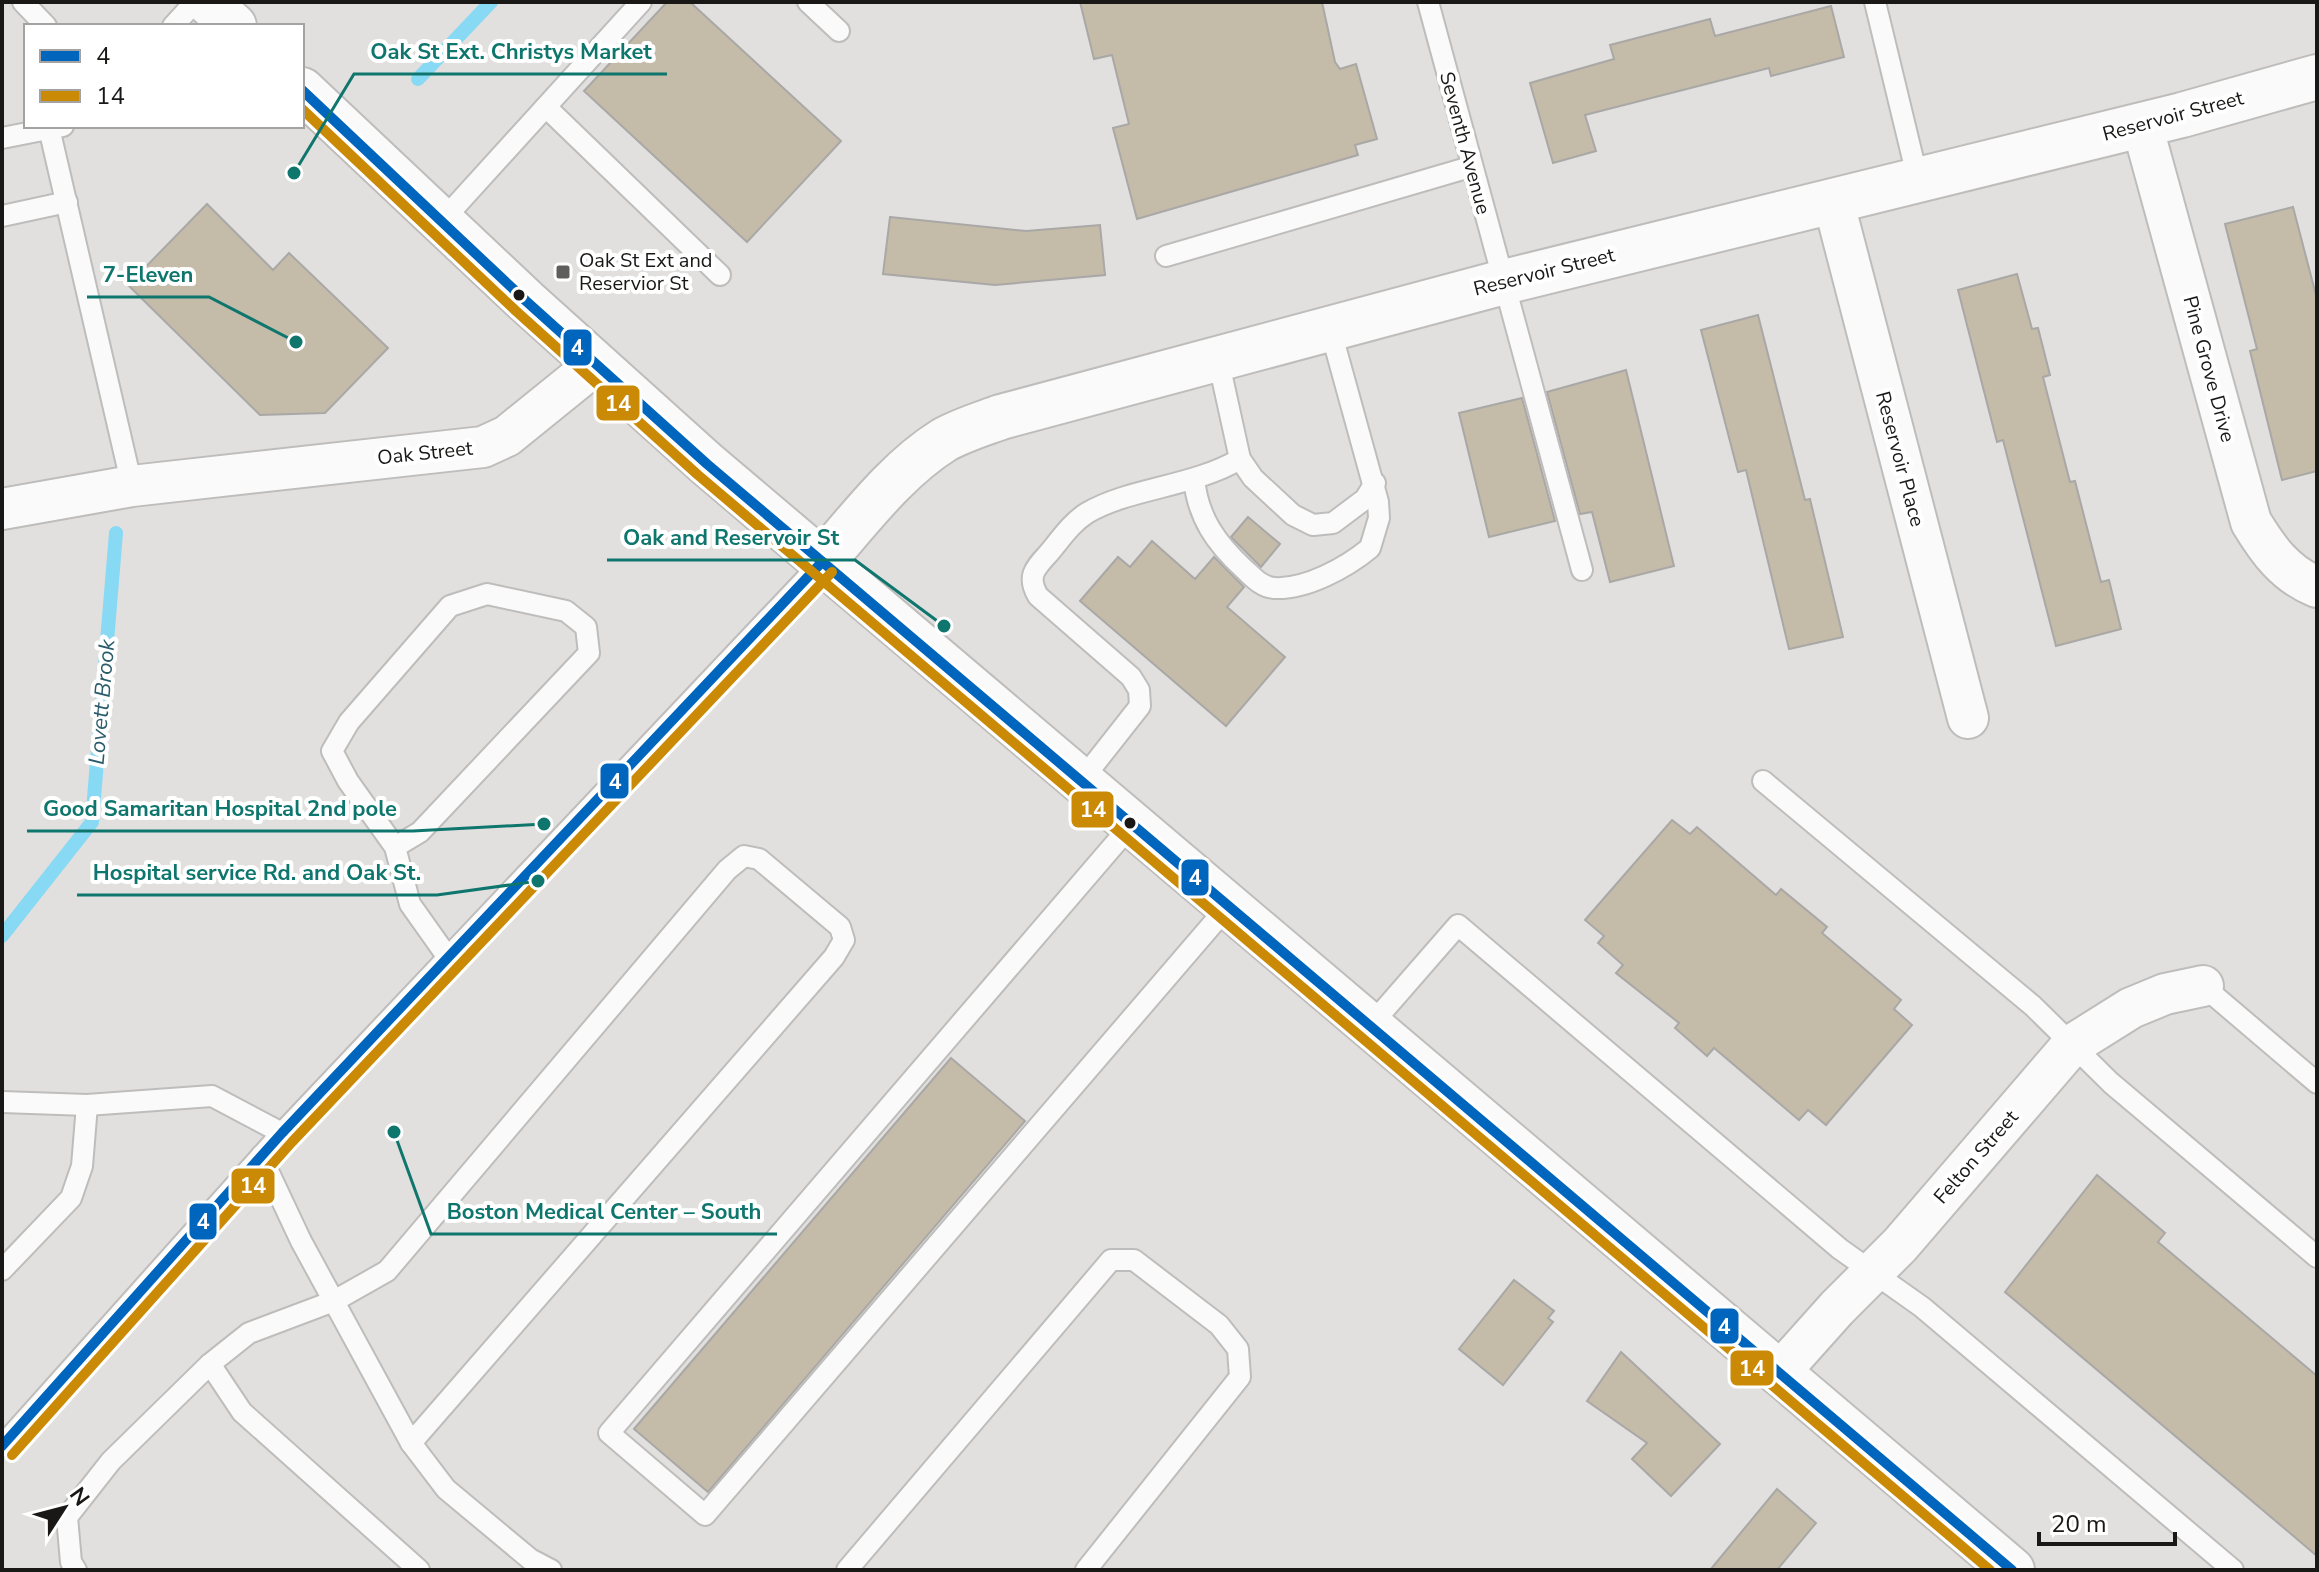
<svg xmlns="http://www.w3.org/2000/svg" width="2319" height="1572" viewBox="0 0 2319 1572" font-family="'Nunito Sans',sans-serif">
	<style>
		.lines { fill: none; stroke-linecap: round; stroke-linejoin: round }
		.stream { stroke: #88d9f4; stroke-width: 14 }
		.building { fill: #c4bba9; stroke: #a9a8a6; stroke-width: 2 }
		.service-casing { stroke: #bebdbc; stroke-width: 24 }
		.minor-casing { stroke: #bebdbc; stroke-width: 44 }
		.tertiary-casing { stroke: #bebdbc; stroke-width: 48 }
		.secondary-casing { stroke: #bebdbc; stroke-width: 48 }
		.service { stroke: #fafafa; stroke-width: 20 }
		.minor { stroke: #fafafa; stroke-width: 40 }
		.tertiary { stroke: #fafafa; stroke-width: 44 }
		.secondary { stroke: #fafafa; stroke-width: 44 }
		.bus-1-casing { stroke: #fff; stroke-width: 16 }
		.bus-2-casing { stroke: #fff; stroke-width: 16 }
		.bus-1 { stroke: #0065bd; stroke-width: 10 }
		.bus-2 { stroke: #cb8a05; stroke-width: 10 }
		.poi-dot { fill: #5f5e5d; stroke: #fff; stroke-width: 3 }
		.bus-dot { fill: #191817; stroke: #fff; stroke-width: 3 }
		.labels { text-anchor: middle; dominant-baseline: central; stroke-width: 8; stroke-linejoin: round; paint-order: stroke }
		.street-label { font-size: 20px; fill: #191817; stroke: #fff }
		.poi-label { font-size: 20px; fill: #191817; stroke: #fff; text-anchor: start }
		.water-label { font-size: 22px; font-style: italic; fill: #2b5c6c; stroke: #fff }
		.leader { fill: none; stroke: #0f766e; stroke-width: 3 }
		.callout-dot { fill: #0f766e; stroke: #fff; stroke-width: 3 }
		.callout-label { font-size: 22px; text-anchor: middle; font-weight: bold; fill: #0f766e; stroke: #fff; stroke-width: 8; stroke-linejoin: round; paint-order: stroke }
		.line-badge { stroke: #fff; stroke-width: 3 }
		.badge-label { font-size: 22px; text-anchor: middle; font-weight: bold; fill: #fff }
	</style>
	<rect width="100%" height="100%" fill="#e1e0de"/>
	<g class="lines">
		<g class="stream">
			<polyline points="418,79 491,2"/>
			<polyline points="2,936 92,822 116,533"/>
		</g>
	</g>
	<g class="building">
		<polygon points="667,2 690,2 841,141 747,242 584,91"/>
		<polygon points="1080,2 1322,2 1335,62 1340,69 1356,64 1377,139 1355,145 1358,155 1137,219 1113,128 1129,124 1112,55 1094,59"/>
		<polygon points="1831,6 1844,57 1771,76 1769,68 1585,115 1596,151 1553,163 1530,83 1614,59 1610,45 1710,19 1715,36"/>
		<polygon points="207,204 273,270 289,253 388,348 325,413 260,415 128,285"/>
		<polygon points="2293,207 2317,299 2317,471 2282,480 2250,351 2257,349 2225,224"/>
		<polygon points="890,217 1026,231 1100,225 1105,275 995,285 883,274"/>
		<polygon points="2017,274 2032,329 2038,328 2050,375 2043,377 2070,482 2075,481 2101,582 2109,580 2121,629 2056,646 2003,440 1997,442 1958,290"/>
		<polygon points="1758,315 1805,500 1810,499 1843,637 1789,649 1746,470 1738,472 1701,330"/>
		<polygon points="1626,370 1674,566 1610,582 1592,512 1580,514 1547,392"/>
		<polygon points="1522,398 1555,521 1489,537 1459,413"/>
		<polygon points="1248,517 1280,544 1261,567 1231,537"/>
		<polygon points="1152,541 1195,579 1214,557 1244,587 1227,607 1285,657 1226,726 1080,601 1118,557 1130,567"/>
		<polygon points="1672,820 1690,834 1697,827 1776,895 1781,889 1827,927 1822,933 1901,1000 1894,1009 1912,1025 1826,1125 1808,1110 1799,1120 1714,1048 1707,1056 1675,1028 1679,1023 1616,973 1623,965 1598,943 1604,936 1585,920"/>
		<polygon points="951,1058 1025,1121 708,1492 634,1429"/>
		<polygon points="2097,1175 2165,1233 2158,1242 2317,1376 2317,1556 2005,1292"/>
		<polygon points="1514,1280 1554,1311 1548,1318 1553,1322 1503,1385 1459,1349"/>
		<polygon points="1621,1352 1720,1444 1671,1496 1632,1459 1647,1443 1587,1401"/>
		<polygon points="1777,1489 1816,1523 1777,1570 1710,1570"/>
	</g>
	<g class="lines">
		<g class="service-casing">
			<g id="service">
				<polyline points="23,2 46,26"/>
				<polyline points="808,2 839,31"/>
				<polyline points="1428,2 1582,570"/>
				<polyline points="1875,2 1918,180"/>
				<polyline points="173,26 195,2"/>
				<polyline points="546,107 720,275"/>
				<polyline points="49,128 132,486"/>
				<polyline points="2,138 63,126"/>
				<polyline points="2,216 67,202"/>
				<polyline points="442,221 641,2"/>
				<polyline points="1166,256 1470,167"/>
				<polyline points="1218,359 1240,459 1253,478 1293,515 1313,525 1333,523 1365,499 1375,483"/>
				<path d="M 1194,479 C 1198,518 1216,543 1244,569 C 1253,577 1261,587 1274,588 C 1306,590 1347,567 1370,548 L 1379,518 L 1378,502 L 1330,328"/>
				<path d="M 1081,781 L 1140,706 L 1139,690 L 1131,677 L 1038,596 C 1027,577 1034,569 1048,554 C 1060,540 1071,523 1087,513 C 1129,488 1193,487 1240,459"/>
				<polyline points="1763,781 2033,1006 2111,1083 2317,1257"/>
				<polyline points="1132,824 609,1433 705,1515 1229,905"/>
				<polyline points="395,847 420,832 589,653 586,627 566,611 487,594 450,606 349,722 332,751 348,781 395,847 410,904 449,959"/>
				<polyline points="2203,986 2317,1083"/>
				<polyline points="1370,1026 1458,925 1840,1249 1922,1307 2233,1570"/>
				<polyline points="2,1102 87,1105 212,1096 282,1133"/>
				<polyline points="261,1156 301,1241 411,1443 446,1489 530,1559 551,1570"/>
				<polyline points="2,1270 71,1198 82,1166 87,1105"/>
				<polyline points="210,1364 242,1412 419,1570"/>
				<polyline points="2,1446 282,1133 822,562"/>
				<polyline points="76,1570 71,1562 67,1517 111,1461 210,1364 249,1333 334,1301 387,1271 727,870 744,856 759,859 840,927 844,940 834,957 411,1443"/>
				<polyline points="847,1570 1111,1260 1134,1260 1219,1325 1238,1349 1240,1377 1086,1570"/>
			</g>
		</g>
		<g class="minor-casing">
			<g id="minor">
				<path d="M 2142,125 L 2251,522 C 2268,550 2285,574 2317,587"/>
				<polyline points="1833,200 1968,718"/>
				<polyline points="2,509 132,486 483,447 507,436 596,364"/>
				<polyline points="1778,1374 1837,1308 1900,1245 2072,1045 2131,1008 2165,994 2203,986"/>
			</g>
		</g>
		<g class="tertiary-casing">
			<path id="tertiary" d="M 822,562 C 859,520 896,470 944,440 C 962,430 982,424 1001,417 L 1504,282 L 2182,115 L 2317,77"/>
		</g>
		<g class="secondary-casing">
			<g id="secondary">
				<polyline points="208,2 234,26"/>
				<polyline points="302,90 526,301 707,464 2012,1570"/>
			</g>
		</g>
		<use href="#service" class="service"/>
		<use href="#minor" class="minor"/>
		<use href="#tertiary" class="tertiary"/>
		<use href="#secondary" class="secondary"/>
		<g class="bus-1-casing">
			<g id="bus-1">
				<polyline points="302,90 526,301 707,464 2012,1570"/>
				<polyline points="2,1446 282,1133 822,562"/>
			</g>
		</g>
		<g class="bus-2-casing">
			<g id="bus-2">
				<polyline points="302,109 516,311 698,475 1990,1570"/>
				<polyline points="12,1455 292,1142 832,572"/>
			</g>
		</g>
		<use href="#bus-1" class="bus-1"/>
		<use href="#bus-2" class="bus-2"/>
	</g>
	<rect class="poi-dot" x="555" y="264" width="16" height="16" rx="4"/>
	<g class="bus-dot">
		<circle cx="519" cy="295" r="7"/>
		<circle cx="1130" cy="823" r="7"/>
	</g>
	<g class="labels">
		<g class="street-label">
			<text transform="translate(2173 116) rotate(-15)">Reservoir Street</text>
			<text transform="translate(1465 143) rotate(75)">Seventh Avenue</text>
			<text transform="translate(1544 272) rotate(-14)">Reservoir Street</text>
			<text transform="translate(2209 369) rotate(75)">Pine Grove Drive</text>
			<text transform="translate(425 453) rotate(-6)">Oak Street</text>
			<text transform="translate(1900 459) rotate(75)">Reservoir Place</text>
			<text transform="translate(1976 1157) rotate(-49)">Felton Street</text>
		</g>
		<g class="poi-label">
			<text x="579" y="260">Oak St Ext and<tspan x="579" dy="23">Reservior St</tspan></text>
		</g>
		<g class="water-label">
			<text transform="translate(102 702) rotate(-85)">Lovett Brook</text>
		</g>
	</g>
	<path class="leader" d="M294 173L354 74H667M296 342L209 297H87M944 626L855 560H607M544 824L413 831H27M538 881L437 895H77M394 1132L431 1234H777"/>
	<g class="callout-dot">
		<circle cx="294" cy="173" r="8"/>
		<circle cx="296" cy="342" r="8"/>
		<circle cx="944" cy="626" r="8"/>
		<circle cx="544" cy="824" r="8"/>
		<circle cx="538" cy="881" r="8"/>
		<circle cx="394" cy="1132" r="8"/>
	</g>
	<g class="callout-label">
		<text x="511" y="59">Oak St Ext. Christys Market</text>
		<text x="148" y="282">7-Eleven</text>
		<text x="731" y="545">Oak and Reservoir St</text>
		<text x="220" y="816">Good Samaritan Hospital 2nd pole</text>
		<text x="257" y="880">Hospital service Rd. and Oak St.</text>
		<text x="604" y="1219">Boston Medical Center – South</text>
	</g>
	<g class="line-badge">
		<rect x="562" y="328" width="31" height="39" rx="8" fill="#0065bd"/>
		<rect x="595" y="384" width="46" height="38" rx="8" fill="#cb8a05"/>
		<rect x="599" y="762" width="31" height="38" rx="8" fill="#0065bd"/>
		<rect x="1070" y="790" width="45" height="39" rx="8" fill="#cb8a05"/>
		<rect x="1180" y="858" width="30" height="39" rx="8" fill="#0065bd"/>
		<rect x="230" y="1167" width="46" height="38" rx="8" fill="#cb8a05"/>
		<rect x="188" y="1202" width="30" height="39" rx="8" fill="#0065bd"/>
		<rect x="1709" y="1307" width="31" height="38" rx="8" fill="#0065bd"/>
		<rect x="1729" y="1349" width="46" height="38" rx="8" fill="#cb8a05"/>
	</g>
	<g class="badge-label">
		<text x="577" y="355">4</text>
		<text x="618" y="411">14</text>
		<text x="615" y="789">4</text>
		<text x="1093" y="817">14</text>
		<text x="1195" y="885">4</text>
		<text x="253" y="1193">14</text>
		<text x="203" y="1229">4</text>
		<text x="1724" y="1334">4</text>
		<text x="1752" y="1376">14</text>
	</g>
	<rect width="2319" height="1572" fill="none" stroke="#191817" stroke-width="8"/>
	<rect x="24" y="24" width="280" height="104" fill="#ffffff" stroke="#a3a3a2" stroke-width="2"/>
	<rect x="40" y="50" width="40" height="12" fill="#0065bd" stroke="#a3a3a2" stroke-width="2"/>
	<text x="96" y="64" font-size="24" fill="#191817">4</text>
	<rect x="40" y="90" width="40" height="12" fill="#cb8a05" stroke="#a3a3a2" stroke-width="2"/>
	<text x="96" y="104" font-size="24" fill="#191817">14</text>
	<g transform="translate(64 1508) rotate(54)" stroke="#ffffff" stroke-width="6" paint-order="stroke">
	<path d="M0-6L14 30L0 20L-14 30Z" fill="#191817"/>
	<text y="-12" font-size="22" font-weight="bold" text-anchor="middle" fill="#191817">N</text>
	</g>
	<path d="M2039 1532v12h136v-12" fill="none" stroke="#191817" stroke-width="4"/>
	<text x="2051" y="1532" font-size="24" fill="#191817" stroke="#ffffff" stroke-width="6" paint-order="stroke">20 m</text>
</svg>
